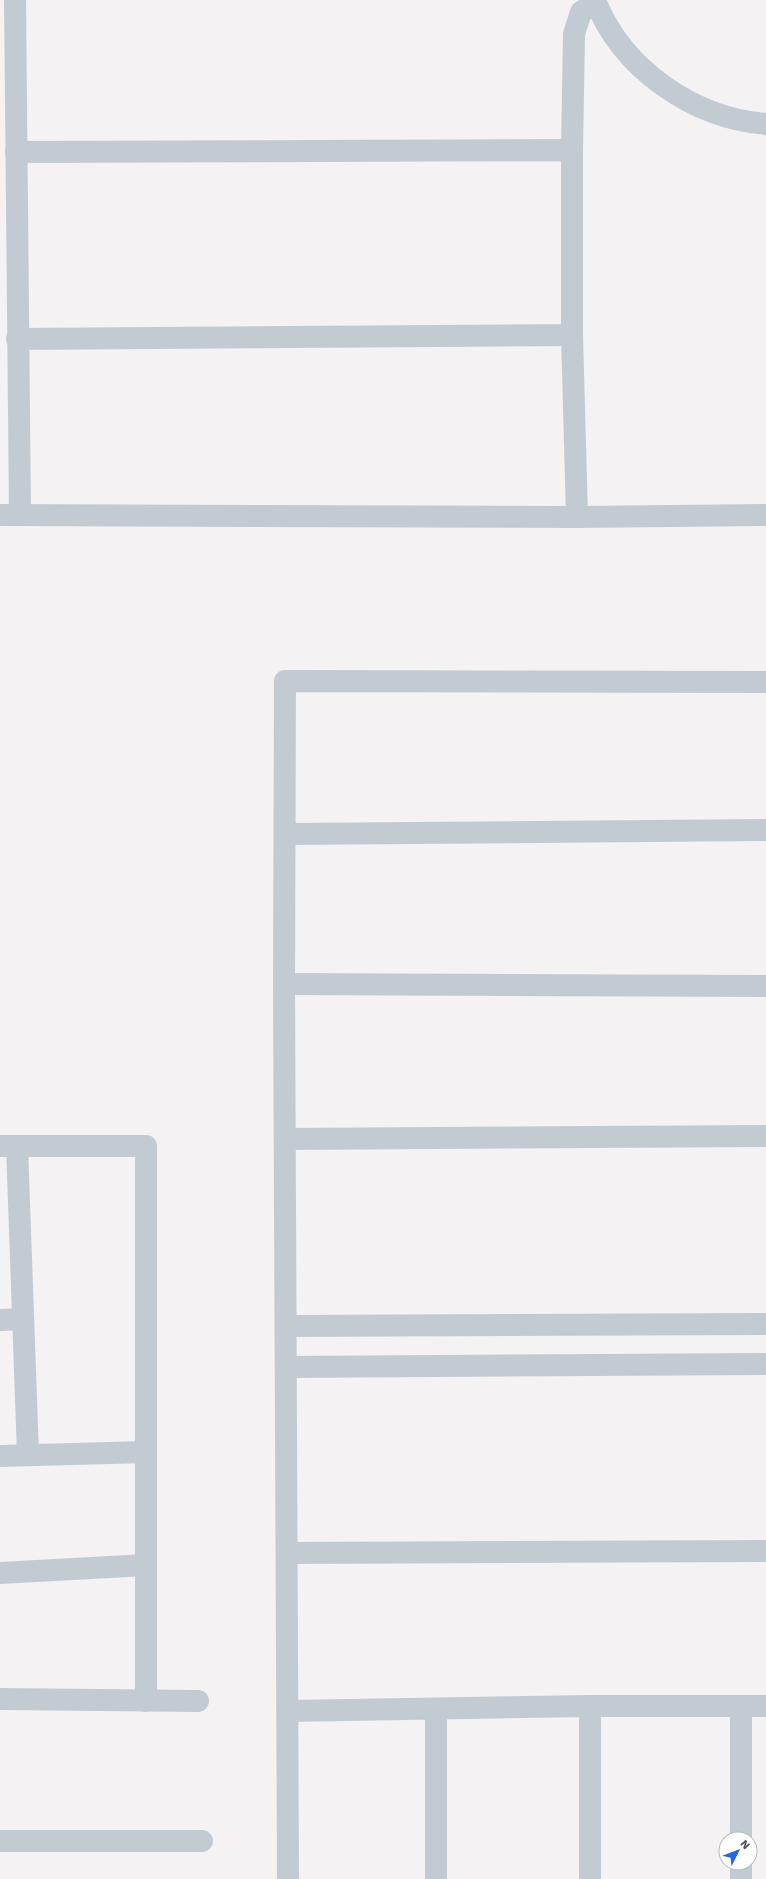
<svg xmlns="http://www.w3.org/2000/svg" width="766" height="1879" viewBox="0 0 766 1879" font-family="'Work Sans',sans-serif">
	<style>
		.lines { fill: none; stroke-linecap: round; stroke-linejoin: round }
		.minor { stroke: #c3cbd2; stroke-width: 22 }
	</style>
	<rect width="100%" height="100%" fill="#f4f2f2"/>
	<g class="lines">
		<g class="minor">
			<polyline points="15,0 20,515"/>
			<path d="M 595,0 C 622,69 693,118 766,124"/>
			<polyline points="572,150 574,34 581,12 596,3"/>
			<polyline points="16,152 572,150 572,335 17,339"/>
			<polyline points="572,335 577,517"/>
			<polyline points="0,515 577,517 766,515"/>
			<polyline points="285,834 766,830"/>
			<polyline points="284,984 766,986"/>
			<polyline points="285,1139 766,1136"/>
			<polyline points="0,1146 146,1146 146,1701"/>
			<polyline points="17,1146 28,1455"/>
			<polyline points="0,1320 23,1319"/>
			<polyline points="286,1326 766,1324"/>
			<polyline points="287,1367 766,1364"/>
			<polyline points="0,1456 146,1452"/>
			<polyline points="287,1553 766,1551"/>
			<polyline points="0,1573 146,1565"/>
			<polyline points="0,1699 198,1701"/>
			<polyline points="590,1706 590,1879"/>
			<polyline points="741,1706 741,1839"/>
			<polyline points="436,1709 436,1879"/>
			<polyline points="288,1711 590,1706 766,1706"/>
			<polyline points="0,1841 202,1841"/>
			<polyline points="741,1863 741,1879"/>
			<polyline points="288,1879 284,984 285,681 766,682"/>
		</g>
	</g>
	<g transform="translate(738 1851) rotate(48)"><circle r="19" fill="#ffffff" stroke="#b7bbbf"/>
	<path d="M0-3L7 15L0 10L-7 15Z" fill="#2169de"/>
	<text y="-6" font-size="11" font-weight="bold" text-anchor="middle" fill="#4a545e">N</text>
	</g>
</svg>
